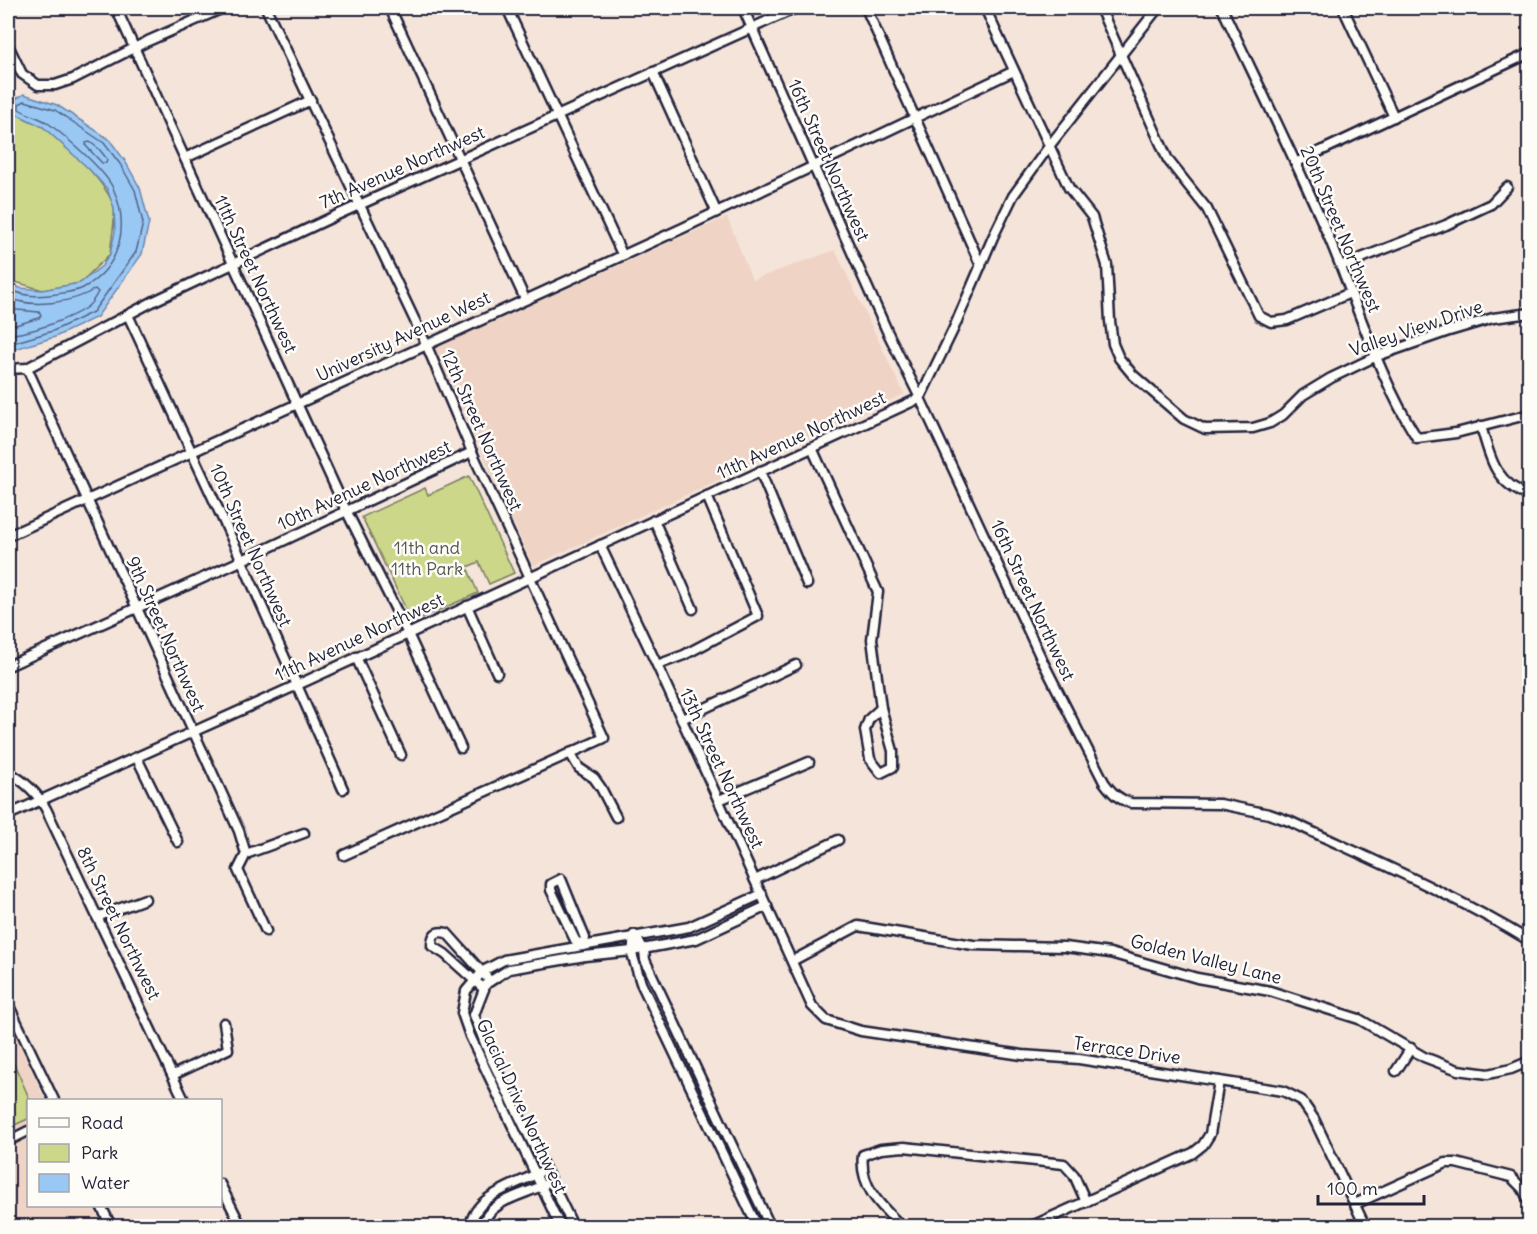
<svg xmlns="http://www.w3.org/2000/svg" width="1537" height="1234" viewBox="0 0 1537 1234" font-family="Delius,sans-serif">
	<style>
		.built { fill: #efd3c5 }
		.green { fill: #ccd78a; stroke: #777c62; stroke-width: 1.5 }
		.water { fill: #9ac8f5; stroke: #6a86ab; stroke-width: 1.5 }
		.lines { fill: none; stroke-linecap: round; stroke-linejoin: round }
		.shore { stroke: #526485; stroke-width: 1.5 }
		.minor-casing { stroke: #22223b; stroke-width: 13 }
		.minor { stroke: #fdfcf7; stroke-width: 8 }
		.labels { text-anchor: middle; dominant-baseline: central; stroke-width: 5; stroke-linejoin: round; paint-order: stroke }
		.street-label { font-size: 18px; fill: #22223b; stroke: #fdfcf7 }
		.park-label { font-size: 18px; fill: #555853; stroke: #fdfcf7 }
	</style>
	<rect width="100%" height="100%" fill="#f5e4da"/>
	<filter id="ink" filterUnits="userSpaceOnUse"><feTurbulence type="fractalNoise" baseFrequency=".0167" numOctaves="2"/><feDisplacementMap in="SourceGraphic" scale="12" xChannelSelector="R" yChannelSelector="G"/><feConvolveMatrix kernelMatrix="1 2 1 2 8 2 1 2 1" color-interpolation-filters="sRGB"/></filter>
	<g filter="url(#ink)">
		<g class="built">
			<polygon points="727,217 752,280 835,250 904,394 533,566 435,348"/>
			<polygon points="8,1019 45,1100 28,1100 28,1206 93,1206 102,1226 8,1226"/>
		</g>
		<g class="green">
			<path d="M 8,106 C 17,117 31,120 43,127 C 64,141 107,183 114,207 C 116,217 111,242 110,254 L 80,283 L 43,290 L 8,280 Z"/>
			<polygon points="469,476 514,573 489,584 479,562 467,567 478,593 412,622 362,517 425,488 428,495"/>
			<polygon points="8,1050 30,1100 28,1100 28,1119 8,1128"/>
		</g>
		<polygon class="water" points="24,94 57,105 109,139 125,161 140,188 149,222 142,254 97,317 55,337 15,349 8,346 8,281 20,288 42,290 80,283 102,266 110,254 115,232 114,208 107,189 89,169 43,127 12,112 12,101"/>
		<g class="lines">
			<g class="shore">
				<polygon points="90,142 99,149 107,159 106,163 102,163 86,146 86,143"/>
				<path d="M 8,288 C 23,297 39,297 57,294 C 65,292 76,292 83,288 C 121,267 130,226 113,188 C 104,169 65,136 48,123 C 39,117 28,115 19,109 L 19,104 L 25,101 L 55,110 L 104,143 L 120,164 L 135,190 L 143,223 L 136,252 L 93,312 L 53,331 L 16,342 L 8,341"/>
				<path d="M 8,297 C 30,309 74,303 95,289 L 98,292 C 96,296 92,303 87,307 C 72,318 26,335 8,334"/>
				<polyline points="8,307 17,310 39,312 41,315 39,318 16,325 8,324"/>
			</g>
			<g class="minor-casing">
				<g id="minor">
					<polyline points="116,8 343,504 408,634 461,748"/>
					<polyline points="266,8 426,344 472,452 604,738 344,855"/>
					<polyline points="390,8 525,299"/>
					<polyline points="507,8 622,254"/>
					<path d="M 743,8 L 887,331 L 920,398 L 1042,660 L 1104,782 C 1112,793 1118,799 1131,803 L 1220,804 L 1269,814 L 1289,821 C 1370,859 1453,894 1530,941"/>
					<polyline points="866,8 981,266"/>
					<polyline points="985,8 1069,188 1092,217 1107,265 1110,321 1113,344 1119,358 1133,375 1184,419 1205,429 1253,428 1270,423 1283,415 1303,395 1331,378 1377,356 1446,332 1493,318 1530,313"/>
					<polyline points="1100,8 1168,160 1207,209 1259,316 1271,322 1287,320 1350,293"/>
					<path d="M 1222,8 C 1256,80 1292,152 1324,226 C 1355,296 1376,373 1417,438 L 1456,433 L 1530,414"/>
					<polyline points="1343,8 1394,117"/>
					<polyline points="8,45 22,74 38,85 55,85 73,79 148,41 223,8"/>
					<polyline points="653,72 716,211"/>
					<polyline points="185,158 311,100"/>
					<polyline points="1295,163 1530,53"/>
					<polyline points="1341,266 1446,225 1491,204 1507,187"/>
					<polyline points="128,315 238,552 343,789"/>
					<polyline points="27,368 239,831 246,854 238,870 266,931"/>
					<polyline points="8,369 27,368 154,301 337,215 796,8"/>
					<path d="M 1481,426 C 1490,457 1494,483 1530,496"/>
					<polyline points="812,448 878,592 872,639 881,708"/>
					<polyline points="760,471 807,584"/>
					<polyline points="654,520 693,609"/>
					<polyline points="8,536 683,228 1014,71"/>
					<polyline points="600,545 657,665 812,1006 826,1020 861,1031 1022,1055 1079,1059 1283,1091 1301,1100 1314,1119 1365,1226"/>
					<polyline points="467,606 497,673"/>
					<polyline points="356,657 401,755"/>
					<polyline points="657,665 684,655 758,616 707,496"/>
					<polyline points="8,666 234,564 472,452"/>
					<polygon points="881,708 893,751 893,767 881,773 870,759 865,730 869,719"/>
					<polyline points="682,719 796,665"/>
					<polyline points="570,753 579,768 594,778 601,788 616,817"/>
					<polyline points="137,758 178,842"/>
					<path d="M 8,772 C 24,781 37,792 46,809 L 184,1100"/>
					<polyline points="719,800 809,762"/>
					<polyline points="8,815 306,681 920,398 953,330 993,237 1013,196 1050,145 1158,8"/>
					<polyline points="246,854 304,833"/>
					<polygon points="561,879 585,938 582,946 575,940 551,890 551,884"/>
					<polyline points="755,880 838,840"/>
					<polyline points="97,917 145,899"/>
					<polyline points="634,935 644,949 645,960 770,1226"/>
					<polyline points="634,935 632,954 641,983 757,1226"/>
					<polyline points="792,961 858,926 973,945 1065,947 1110,953 1197,978 1270,991 1359,1019 1424,1057 1458,1070 1488,1074 1511,1069 1530,1061"/>
					<path d="M 484,989 L 445,954 L 432,946 C 432,935 435,930 447,933 L 490,981"/>
					<polyline points="8,1004 54,1100"/>
					<polyline points="1396,1071 1411,1048"/>
					<polyline points="173,1075 228,1049 224,1023"/>
					<polyline points="8,1141 28,1131"/>
					<polyline points="220,1184 241,1226"/>
					<polyline points="1355,1204 1446,1163 1456,1163 1511,1177 1523,1189 1530,1203"/>
					<polyline points="101,1206 111,1226"/>
					<path d="M 470,1226 C 476,1194 515,1186 540,1172"/>
					<path d="M 482,1226 C 490,1200 521,1196 544,1185"/>
					<polyline points="560,1226 470,1036 462,1013 466,991 483,971 504,960 689,927 762,894"/>
					<polyline points="573,1226 490,1056 474,1015 486,984 509,969 585,956 632,951 696,939 767,906"/>
					<path d="M 901,1226 C 881,1206 859,1186 863,1155 L 881,1149 L 904,1147 L 1064,1164 L 1074,1175 L 1086,1202"/>
					<polyline points="1032,1226 1193,1153 1203,1145 1210,1134 1219,1081"/>
				</g>
			</g>
			<use href="#minor" class="minor"/>
		</g>
	</g>
	<g class="labels">
		<g class="street-label">
			<text transform="translate(829 160) rotate(66)">16th Street Northwest</text>
			<text transform="translate(402 167) rotate(-24)">7th Avenue Northwest</text>
			<text transform="translate(1341 229) rotate(67)">20th Street Northwest</text>
			<text transform="translate(256 274) rotate(65)">11th Street Northwest</text>
			<text transform="translate(1416 328) rotate(-19)">Valley View Drive</text>
			<text transform="translate(403 336) rotate(-25)">University Avenue West</text>
			<text transform="translate(482 430) rotate(66)">12th Street Northwest</text>
			<text transform="translate(801 435) rotate(-25)">11th Avenue Northwest</text>
			<text transform="translate(364 485) rotate(-25)">10th Avenue Northwest</text>
			<text transform="translate(251 545) rotate(66)">10th Street Northwest</text>
			<text transform="translate(1033 600) rotate(65)">16th Street Northwest</text>
			<text transform="translate(166 634) rotate(66)">9th Street Northwest</text>
			<text transform="translate(359 637) rotate(-25)">11th Avenue Northwest</text>
			<text transform="translate(722 768) rotate(65)">13th Street Northwest</text>
			<text transform="translate(119 923) rotate(64)">8th Street Northwest</text>
			<text transform="translate(1206 959) rotate(14)">Golden Valley Lane</text>
			<text transform="translate(1127 1050) rotate(8)">Terrace Drive</text>
			<text transform="translate(522 1106) rotate(65)">Glacial Drive Northwest</text>
		</g>
		<g class="park-label">
			<text x="427" y="547">11th and<tspan x="427" dy="21">11th Park</tspan></text>
		</g>
	</g>
	<rect width="1537" height="1234" fill="none" stroke="#fdfcf7" stroke-width="30"/>
	<rect x="15" y="15" width="1507" height="1204" fill="none" stroke="#22223b" stroke-width="2" filter="url(#ink)"/>
	<rect x="27" y="1099" width="195" height="108" fill="#fdfcf7" stroke="#a5a5ac" stroke-width="1.5"/>
	<rect x="39" y="1118" width="30" height="9" fill="#fdfcf7" stroke="#a5a5ac" stroke-width="1.5"/>
	<text x="81" y="1129" font-size="18" fill="#22223b">Road</text>
	<rect x="39" y="1144" width="30" height="18" fill="#ccd78a" stroke="#a5a5ac" stroke-width="1.5"/>
	<text x="81" y="1159" font-size="18" fill="#22223b">Park</text>
	<rect x="39" y="1174" width="30" height="18" fill="#9ac8f5" stroke="#a5a5ac" stroke-width="1.5"/>
	<text x="81" y="1189" font-size="18" fill="#22223b">Water</text>
	<path d="M1318 1195v9h106v-9" fill="none" stroke="#22223b" stroke-width="3"/>
	<text x="1327" y="1195" font-size="18" fill="#22223b" stroke="#fdfcf7" stroke-width="4.5" paint-order="stroke">100 m</text>
</svg>
